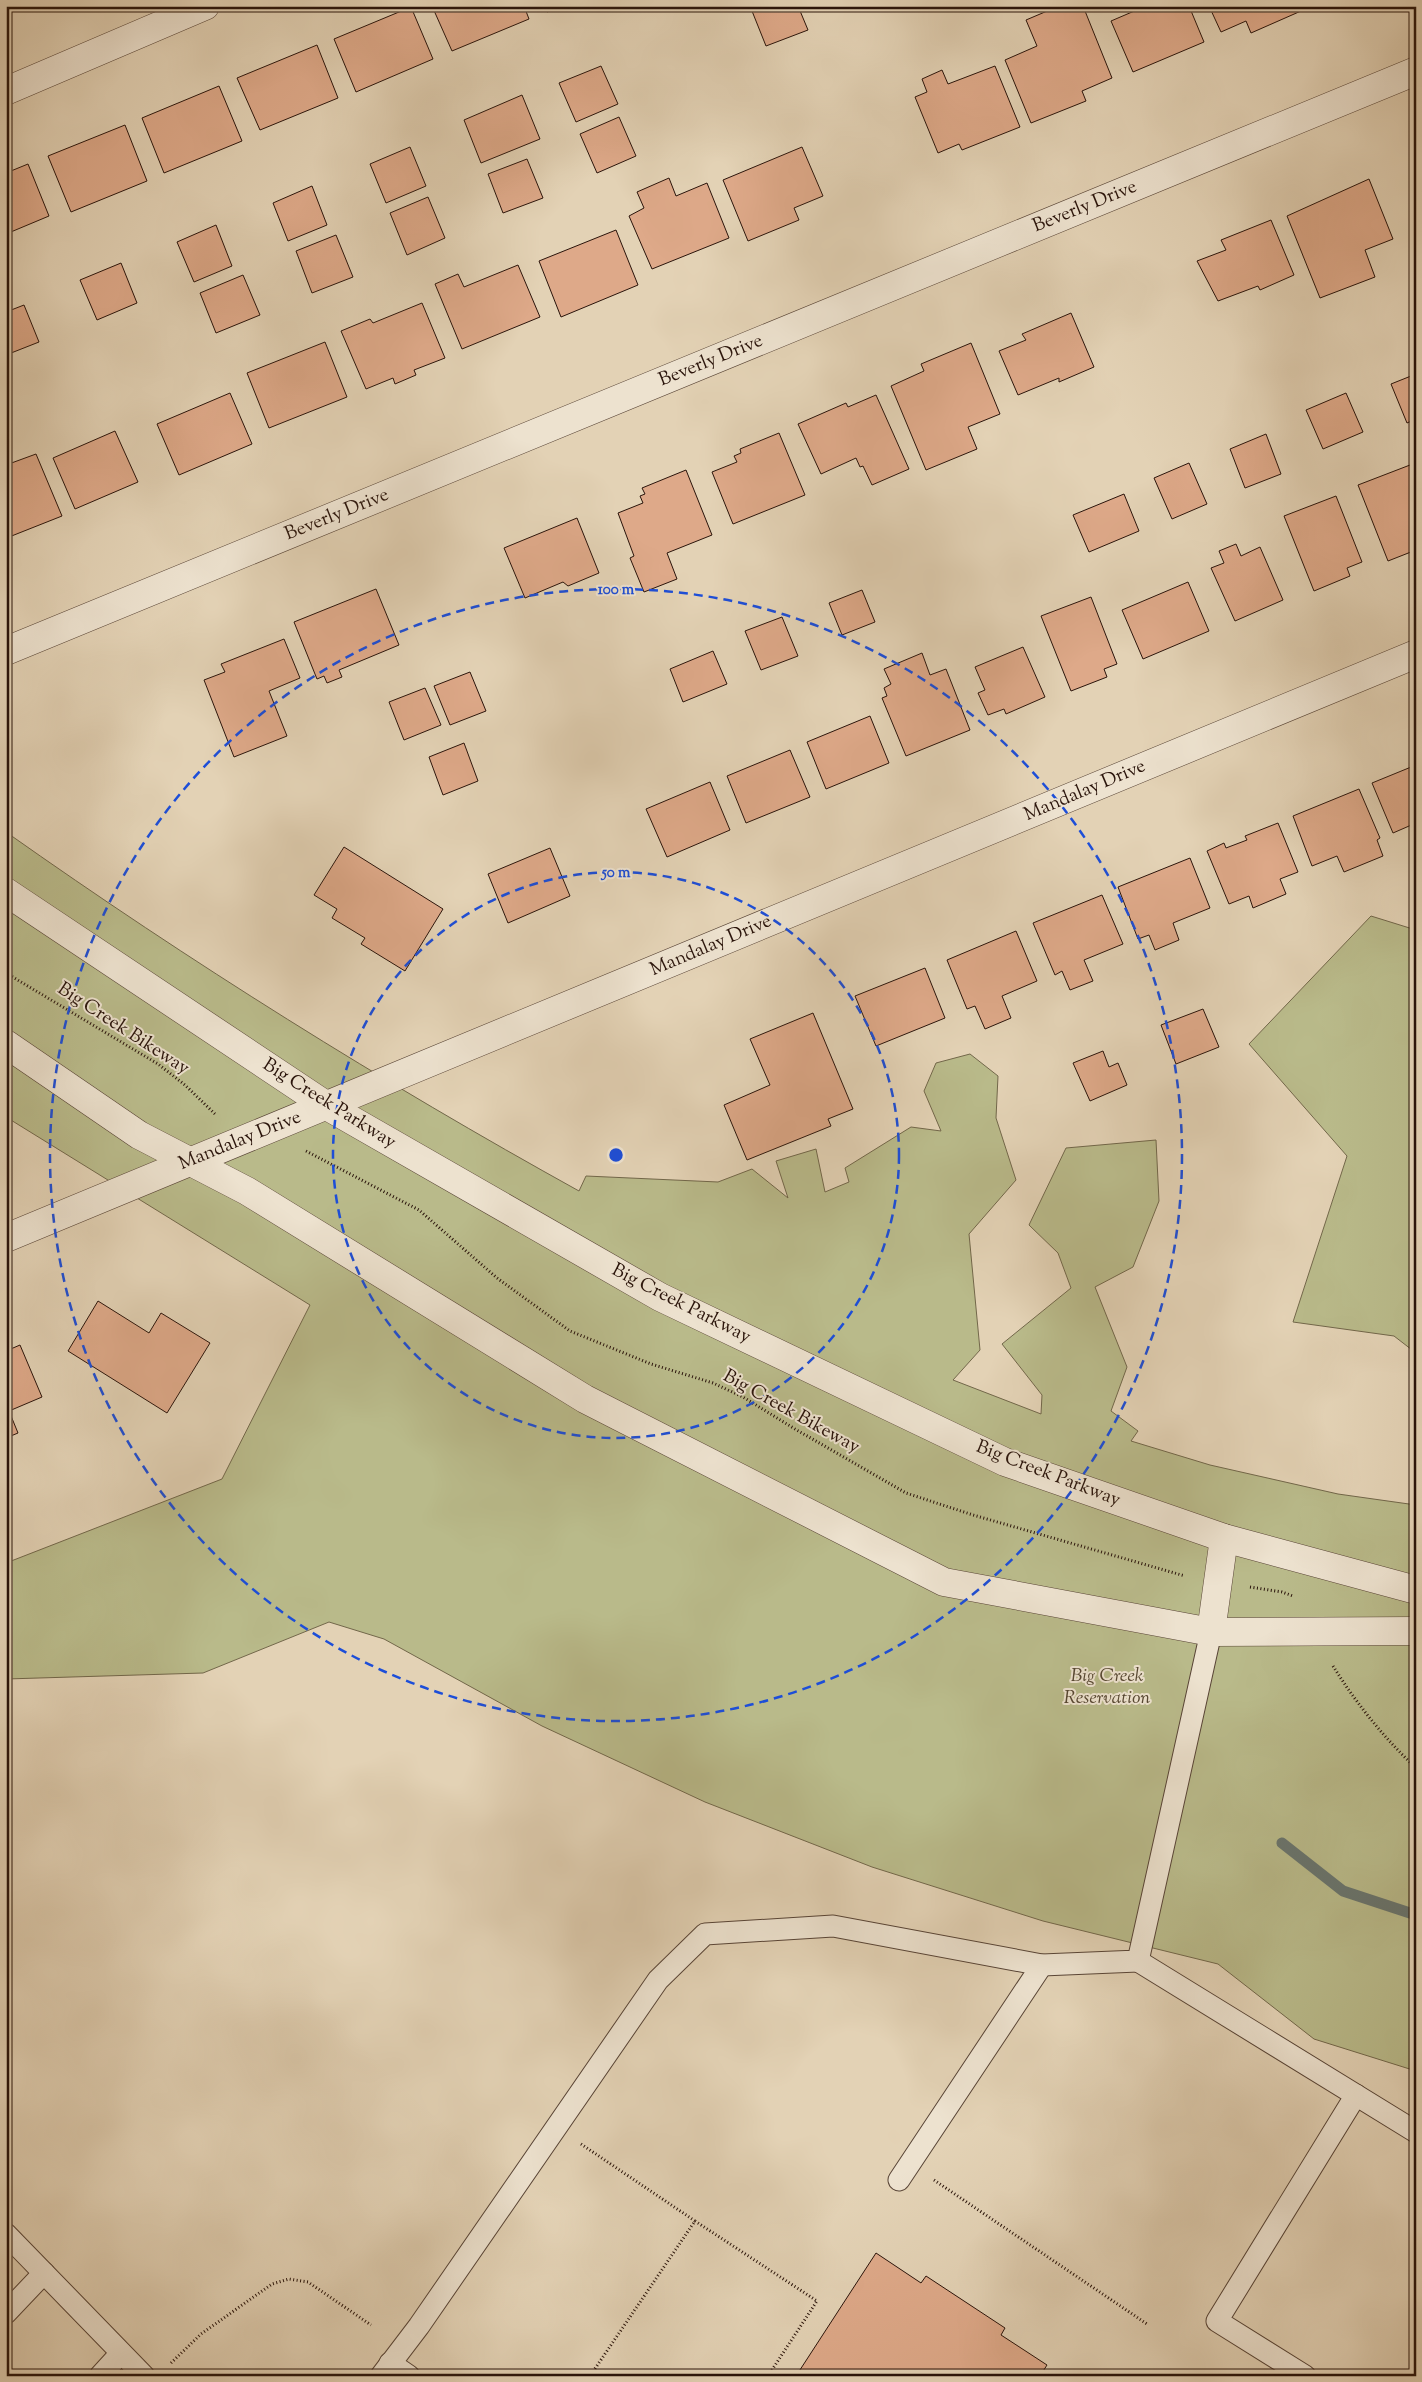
<svg xmlns="http://www.w3.org/2000/svg" width="1422" height="2382" viewBox="0 0 1422 2382" font-family="'Sorts Mill Goudy',serif">
	<style>
		.green { fill: #b9ba8a; stroke: #72674a }
		.lines { fill: none; stroke-linecap: round; stroke-linejoin: round }
		.stream { stroke: #6a766f; stroke-width: 11 }
		.building { fill: #dea989; stroke: #2a140b }
		.service-casing { stroke: #584436; stroke-width: 23 }
		.minor-casing { stroke: #584436; stroke-width: 29 }
		.tertiary-casing { stroke: #584436; stroke-width: 29 }
		.path { stroke: #2a140b; stroke-width: 3; stroke-dasharray: 1 2.5; stroke-linecap: butt }
		.service { stroke: #ede2cf; stroke-width: 21 }
		.minor { stroke: #ede2cf; stroke-width: 28 }
		.tertiary { stroke: #ede2cf; stroke-width: 28 }
		.ring { fill: none; stroke: #1d4ed8; stroke-width: 2.5; stroke-dasharray: 9 6 }
		.labels { text-anchor: middle; dominant-baseline: central; stroke-width: 4; stroke-linejoin: round; paint-order: stroke }
		.street-label { font-size: 19px; fill: #2a140b; stroke: #ede2cf }
		.park-label { font-size: 19px; font-style: italic; fill: #554631; stroke: #ede2cf }
		.centre { fill: #1d4ed8; stroke: #ede2cf; stroke-width: 2.5 }
		.ring-label { font-size: 15px; text-anchor: middle; font-weight: bold; fill: #1d4ed8; stroke: #ede2cf; stroke-width: 4; stroke-linejoin: round; paint-order: stroke }
	</style>
	<rect width="100%" height="100%" fill="#e3d2b5"/>
	<filter id="stains"><feTurbulence type="fractalNoise" baseFrequency=".004" numOctaves="4"/><feColorMatrix values="0 0 0 0 .2 0 0 0 0 .09 0 0 0 0 .02 0 0 0 .5 -.17"/></filter>
	<radialGradient id="worn" r=".72"><stop offset=".6" stop-color="#630" stop-opacity="0"/><stop offset="1" stop-color="#630" stop-opacity=".3"/></radialGradient>
	<g class="green">
		<path d="M 6,832 C 190,962 382,1082 579,1191 L 586,1176 L 718,1182 L 752,1169 L 788,1198 L 776,1161 L 816,1149 L 825,1192 L 849,1182 L 845,1168 L 911,1127 L 941,1131 L 924,1091 L 936,1063 L 970,1054 L 998,1076 L 996,1118 L 1016,1180 L 969,1234 L 980,1350 L 953,1380 L 1041,1414 L 1042,1395 L 1002,1344 L 1071,1288 L 1058,1253 L 1029,1225 L 1066,1148 L 1156,1140 L 1159,1201 L 1133,1267 L 1095,1287 L 1127,1367 L 1111,1411 L 1138,1431 L 1131,1441 L 1210,1465 L 1338,1494 L 1416,1505 L 1416,2071 L 1314,2039 L 1218,1964 L 1043,1921 L 872,1867 L 705,1802 L 542,1726 L 384,1639 L 329,1622 L 203,1673 L 6,1679 L 6,1563 L 222,1479 L 310,1305 L 6,1117 Z"/>
		<polygon points="1371,916 1416,930 1416,1353 1394,1336 1293,1322 1347,1156 1249,1044"/>
	</g>
	<g class="lines">
		<polyline class="stream" points="1282,1843 1343,1891 1416,1915"/>
	</g>
	<g class="building">
		<polygon points="432,6 524,6 529,19 452,51"/>
		<polygon points="545,6 562,6 547,12"/>
		<polygon points="750,6 798,6 808,30 766,46"/>
		<polygon points="1059,6 1083,6 1112,78 1082,91 1086,101 1031,123 1005,60 1037,46 1026,20"/>
		<polygon points="1146,6 1189,6 1204,42 1133,72 1111,21"/>
		<polygon points="1209,6 1299,6 1301,11 1251,33 1246,21 1221,32"/>
		<polygon points="411,7 433,59 356,92 334,39"/>
		<polygon points="317,45 338,98 260,130 237,78"/>
		<polygon points="601,66 618,104 576,122 559,83"/>
		<polygon points="995,66 1020,127 962,150 959,144 938,153 915,97 927,92 922,79 942,70 948,84"/>
		<polygon points="219,86 242,141 164,173 142,118"/>
		<polygon points="522,95 540,139 481,163 464,120"/>
		<polygon points="619,117 636,156 597,173 580,134"/>
		<polygon points="125,125 147,181 71,212 48,156"/>
		<polygon points="410,147 426,186 386,203 370,164"/>
		<polygon points="802,147 823,196 794,208 799,220 748,241 723,180"/>
		<polygon points="527,159 543,198 503,213 488,174"/>
		<polygon points="28,164 49,216 6,234 6,173"/>
		<polygon points="669,178 676,196 707,183 729,238 652,269 629,216 644,208 637,192"/>
		<polygon points="1369,179 1393,239 1365,250 1375,277 1320,298 1287,216"/>
		<polygon points="312,186 327,225 288,241 273,203"/>
		<polygon points="428,197 445,238 407,255 390,213"/>
		<polygon points="1271,220 1294,275 1260,290 1258,286 1218,301 1197,261 1226,250 1221,240"/>
		<polygon points="216,225 232,266 194,282 177,242"/>
		<polygon points="616,230 638,285 561,317 539,261"/>
		<polygon points="336,235 353,277 312,293 296,251"/>
		<polygon points="121,263 137,303 97,320 80,280"/>
		<polygon points="518,265 540,317 462,349 435,284 458,274 464,287"/>
		<polygon points="243,275 260,315 216,333 200,293"/>
		<polygon points="422,303 445,358 414,370 416,375 395,384 393,378 366,389 341,331 370,319 373,323"/>
		<polygon points="24,305 39,342 6,355 6,312"/>
		<polygon points="1071,313 1094,367 1059,382 1059,378 1018,395 999,351 1026,340 1022,334"/>
		<polygon points="325,342 347,397 269,428 247,373"/>
		<polygon points="971,343 1000,414 968,427 977,449 926,470 891,386 924,371 921,364"/>
		<polygon points="1416,374 1416,419 1407,423 1391,384"/>
		<polygon points="230,393 252,444 179,475 157,424"/>
		<polygon points="1346,393 1363,432 1323,449 1306,410"/>
		<polygon points="876,395 909,469 872,485 863,466 860,467 856,458 821,474 798,424 846,403 848,407"/>
		<polygon points="115,431 138,482 75,509 53,458"/>
		<polygon points="779,433 805,495 733,524 712,472 737,462 734,456 741,453 740,449"/>
		<polygon points="1266,434 1281,474 1245,488 1230,449"/>
		<polygon points="36,454 62,516 9,537 6,528 6,465"/>
		<polygon points="1189,463 1207,504 1172,519 1154,478"/>
		<polygon points="1410,465 1416,479 1416,550 1388,561 1358,485"/>
		<polygon points="686,470 712,535 667,553 677,579 644,592 630,558 634,556 618,513 643,503 640,496 645,494 642,488"/>
		<polygon points="1124,494 1139,531 1089,552 1073,515"/>
		<polygon points="1336,496 1362,562 1347,568 1350,576 1314,591 1284,516"/>
		<polygon points="577,518 599,573 568,586 563,582 525,598 504,548"/>
		<polygon points="1236,544 1241,556 1260,547 1283,600 1235,621 1211,568 1224,563 1219,551"/>
		<polygon points="1188,582 1209,631 1143,659 1122,610"/>
		<polygon points="376,589 399,645 339,670 342,677 327,683 324,676 317,679 294,622"/>
		<polygon points="862,590 875,622 842,635 829,603"/>
		<polygon points="1091,597 1117,664 1104,669 1107,677 1071,691 1041,616"/>
		<polygon points="782,617 798,656 761,670 745,631"/>
		<polygon points="284,639 300,678 269,691 287,736 234,757 204,680 225,672 221,664"/>
		<polygon points="1023,647 1045,697 1006,714 1004,709 988,715 978,693 985,690 975,667"/>
		<polygon points="713,651 727,684 683,702 670,669"/>
		<polygon points="922,653 930,675 946,669 970,730 906,756 882,698 887,696 884,688 891,684 884,669"/>
		<polygon points="470,672 486,711 450,725 434,686"/>
		<polygon points="425,688 441,725 404,740 389,702"/>
		<polygon points="870,716 889,763 826,789 807,742"/>
		<polygon points="464,743 478,781 443,795 429,757"/>
		<polygon points="790,750 810,797 746,823 727,776"/>
		<polygon points="1416,765 1416,823 1393,833 1372,783"/>
		<polygon points="710,782 730,830 667,857 646,809"/>
		<polygon points="1359,789 1380,838 1377,840 1383,856 1344,872 1337,856 1312,866 1293,816"/>
		<polygon points="1278,823 1298,872 1280,879 1286,894 1253,908 1249,896 1229,904 1207,851 1224,843 1226,848 1247,840 1245,836"/>
		<polygon points="344,847 443,909 405,971 361,944 365,938 332,918 337,909 314,895"/>
		<polygon points="550,848 570,896 508,923 488,874"/>
		<polygon points="1190,858 1210,908 1173,923 1179,940 1155,950 1149,935 1138,939 1118,887"/>
		<polygon points="1102,895 1123,944 1084,960 1093,981 1070,990 1062,971 1055,975 1033,923"/>
		<polygon points="1016,931 1037,981 1002,996 1011,1018 985,1029 975,1006 967,1009 947,960"/>
		<polygon points="925,968 945,1018 876,1046 855,996"/>
		<polygon points="1203,1009 1219,1047 1176,1064 1161,1025"/>
		<polygon points="813,1013 853,1109 828,1119 831,1126 747,1160 724,1105 770,1085 750,1039"/>
		<polygon points="1103,1051 1109,1067 1118,1063 1127,1085 1090,1101 1073,1063"/>
		<polygon points="98,1301 149,1333 161,1313 210,1343 167,1413 68,1351"/>
		<polygon points="20,1345 42,1397 9,1411 18,1433 6,1438 6,1351"/>
		<polygon points="876,2253 921,2283 926,2276 1005,2328 1001,2335 1047,2365 1040,2376 796,2376"/>
	</g>
	<g class="lines">
		<g class="service-casing">
			<g id="service">
				<polyline points="1138,1961 1416,2132"/>
				<polyline points="899,2180 1042,1965"/>
				<polyline points="6,2234 144,2376"/>
				<polyline points="6,2313 44,2273"/>
				<polyline points="390,2363 409,2376"/>
				<polyline points="100,2376 121,2353"/>
				<polyline points="381,2376 419,2326 658,1980 705,1934 833,1926 1042,1965 1138,1961 1211,1632"/>
				<polyline points="1305,2376 1217,2321 1356,2095"/>
			</g>
		</g>
		<g class="minor-casing">
			<g id="minor">
				<polyline points="6,91 205,6"/>
				<polyline points="6,651 1416,71"/>
				<polyline points="6,1238 1416,654"/>
				<polyline points="1211,1632 1224,1538"/>
			</g>
		</g>
		<g class="tertiary-casing">
			<g id="tertiary">
				<polyline points="6,892 327,1106 660,1297 1005,1462 1224,1538 1416,1590"/>
				<polyline points="6,1044 139,1135 247,1191 585,1399 944,1582 1211,1632 1416,1631"/>
			</g>
		</g>
		<g class="path">
			<polyline points="6,973 158,1064 185,1085 215,1114"/>
			<polyline points="306,1151 419,1210 497,1278 570,1331 651,1364 713,1383 743,1397 795,1429 906,1493 973,1515 1185,1576"/>
			<polyline points="1250,1587 1282,1592 1293,1596"/>
			<path d="M 1333,1666 C 1356,1703 1384,1738 1416,1768"/>
			<polyline points="581,2144 695,2221 590,2376"/>
			<polyline points="934,2180 1147,2324"/>
			<polyline points="695,2221 817,2301 768,2376"/>
			<polyline points="171,2363 201,2334 272,2284 289,2279 308,2282 371,2325"/>
		</g>
		<use href="#service" class="service"/>
		<use href="#minor" class="minor"/>
		<use href="#tertiary" class="tertiary"/>
	</g>
	<g class="ring">
		<circle cx="616" cy="1155" r="283"/>
		<circle cx="616" cy="1155" r="566"/>
	</g>
	<g class="labels">
		<g class="street-label">
			<text transform="translate(1085 207) rotate(-22)">Beverly Drive</text>
			<text transform="translate(711 361) rotate(-22)">Beverly Drive</text>
			<text transform="translate(337 515) rotate(-22)">Beverly Drive</text>
			<text transform="translate(1085 791) rotate(-23)">Mandalay Drive</text>
			<text transform="translate(711 946) rotate(-23)">Mandalay Drive</text>
			<text transform="translate(123 1029) rotate(33)">Big Creek Bikeway</text>
			<text transform="translate(329 1104) rotate(32)">Big Creek Parkway</text>
			<text transform="translate(240 1141) rotate(-22)">Mandalay Drive</text>
			<text transform="translate(681 1304) rotate(27)">Big Creek Parkway</text>
			<text transform="translate(791 1412) rotate(29)">Big Creek Bikeway</text>
			<text transform="translate(1048 1474) rotate(21)">Big Creek Parkway</text>
		</g>
		<g class="park-label">
			<text x="1107" y="1676">Big Creek<tspan x="1107" dy="22">Reservation</tspan></text>
		</g>
	</g>
	<circle cx="616" cy="1155" r="8" class="centre"/>
	<g class="ring-label">
		<text x="616" y="594">100 m</text>
		<text x="616" y="877">50 m</text>
	</g>
	<rect width="1422" height="2382" fill="none" stroke="#e3d2b5" stroke-width="25"/>
	<rect x="8" y="8" width="1407" height="2367" fill="none" stroke="#2a140b" stroke-width="2.5"/>
	<rect x="12" y="12" width="1397" height="2357" fill="none" stroke="#2a140b"/>
	<rect width="100%" height="100%" filter="url(#stains)"/>
	<rect width="100%" height="100%" fill="url(#worn)"/>
</svg>
